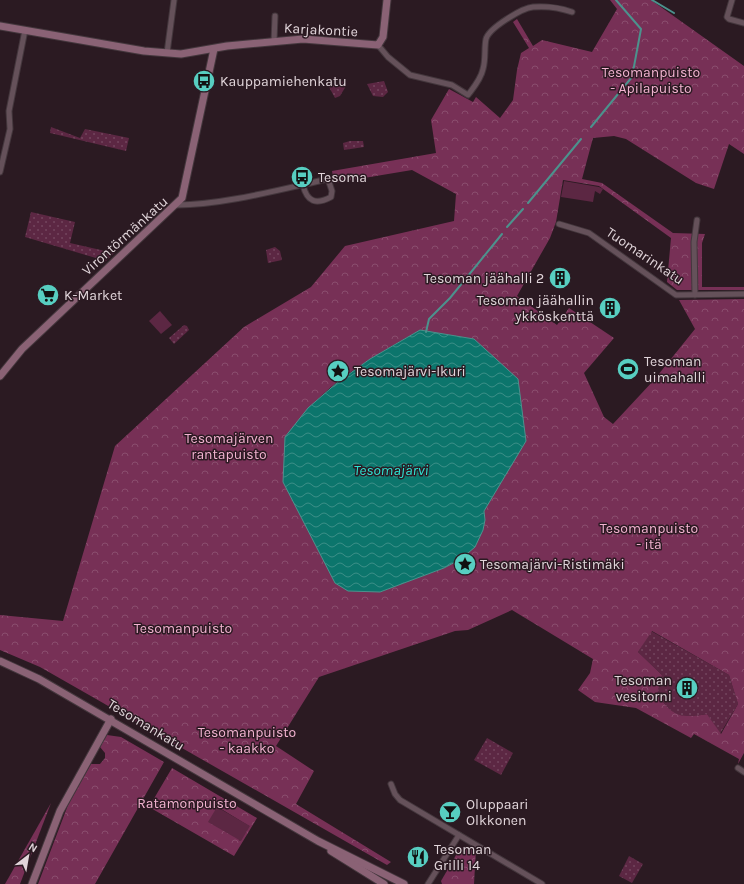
<svg xmlns="http://www.w3.org/2000/svg" width="744" height="884" viewBox="0 0 744 884" font-family="Karla,sans-serif">
	<style>
		.green { fill: url(#green-dots) }
		.forest { fill: url(#forest-crowns); fill-rule: evenodd }
		.pitch { fill: #5c2743 }
		.water { fill: url(#water-waves); stroke: #4c928d }
		.lines { fill: none; stroke-linecap: round; stroke-linejoin: round }
		.stream { stroke: #4c928d; stroke-width: 2 }
		.street-casing { stroke: #44373d; stroke-width: 7 }
		.secondary-casing { stroke: #44373d; stroke-width: 9 }
		.street { stroke: #65515a; stroke-width: 5 }
		.secondary { stroke: #8a6275; stroke-width: 7 }
		.labels { text-anchor: middle; dominant-baseline: central; stroke-width: 3; stroke-linejoin: round; paint-order: stroke }
		.street-label { font-size: 14px; fill: #e1d5da; stroke: #2b1a22 }
		.park-label { font-size: 14px; fill: #f3b3d1; stroke: #2b1a22 }
		.poi-label { font-size: 14px; fill: #e1d5da; stroke: #2b1a22; text-anchor: start }
		.water-label { font-size: 15px; font-style: italic; fill: #2ee4d3; stroke: #2b1a22 }
	</style>
	<defs>
		<pattern id="green-dots" width="8" height="8" patternUnits="userSpaceOnUse"><rect width="8" height="8" fill="#5c2743"/><path d="M2 2h.1M6 6h.1" fill="none" stroke="#73455e" stroke-width="1.8" stroke-linecap="round"/></pattern>
		<pattern id="forest-crowns" width="20" height="18" patternUnits="userSpaceOnUse"><rect width="20" height="18" fill="#773056"/><path d="M2 6a3 3 0 1 1 6 0M12 15a3 3 0 1 1 6 0" fill="none" stroke="#8a4d6e"/></pattern>
		<pattern id="water-waves" width="16" height="10" patternUnits="userSpaceOnUse"><rect width="16" height="10" fill="#0c756c"/><path d="M0 5q4-4 8 0t8 0" fill="none" stroke="#3b8e87"/></pattern>
	</defs>
	<rect width="100%" height="100%" fill="#2b1a22"/>
	<g class="green">
		<polygon points="344,81 346,86 340,96 335,98 329,87"/>
		<polygon points="384,81 388,92 383,97 373,96 367,84"/>
		<polygon points="51,127 80,138 85,129 129,138 126,151 50,133"/>
		<polygon points="350,141 363,141 364,147 344,150 343,143"/>
		<polygon points="31,212 75,222 70,243 114,253 106,261 25,237"/>
		<polygon points="275,247 280,251 282,260 268,263 266,250"/>
		<polygon points="184,325 187,326 189,330 174,344 169,338"/>
		<path d="M 651,631 L 729,675 L 738,704 L 720,734 L 707,714 C 679,719 675,717 657,695 L 662,675 L 638,652 Z"/>
		<polygon points="487,738 513,753 501,775 474,760"/>
		<polygon points="629,856 643,864 632,883 619,876"/>
	</g>
	<g class="forest">
		<path d="M 610,0 L 651,0 L 744,66 L 744,154 L 729,144 L 714,189 L 696,183 L 626,139 L 614,136 L 593,138 L 582,179 L 602,183 L 673,233 L 705,234 L 702,243 L 702,287 L 744,287 L 744,290 L 677,290 L 667,282 L 671,238 L 599,186 L 563,180 L 556,222 L 550,238 L 517,296 L 557,325 L 569,308 L 614,338 L 584,373 L 604,417 L 613,424 L 654,380 L 695,329 L 679,300 L 744,299 L 744,753 L 738,764 L 739,759 L 694,734 L 691,738 L 636,708 L 595,702 L 578,690 L 590,673 L 593,659 L 512,610 L 468,630 L 455,631 L 319,677 L 276,746 L 314,771 L 296,804 L 391,862 L 387,865 L 40,667 L 0,650 L 0,615 L 63,621 L 115,446 L 244,327 L 311,287 L 345,246 L 454,221 L 456,194 L 412,170 L 334,183 L 332,171 L 436,153 L 431,120 L 449,89 L 473,102 L 476,97 L 500,118 L 513,100 L 517,70 L 521,53 L 529,48 L 513,22 L 517,19 L 533,46 L 542,40 L 592,52 L 617,9 ZM 420,330 L 474,339 L 497,488 L 484,511 L 485,520 L 461,559 L 444,568 L 380,592 L 298,423 C 327,381 376,355 420,330 ZM 652,631 L 729,675 L 738,704 L 721,734 L 707,714 C 679,719 674,716 657,695 L 662,675 L 638,652 Z"/>
		<polygon points="107,735 121,737 164,762 95,884 38,884 68,805 91,764 100,764 105,758 105,753 100,747"/>
		<path d="M 172,768 L 257,818 L 234,856 L 149,807 ZM 218,807 L 249,826 L 240,841 Z"/>
		<polygon points="51,803 20,884 5,884"/>
		<polygon points="463,847 469,847 476,849 474,884 442,884 441,881 459,850"/>
	</g>
	<g class="pitch">
		<polygon points="564,181 599,187 603,189 600,194 595,191 593,202 561,197"/>
		<polygon points="160,311 172,325 161,334 149,321"/>
		<polygon points="217,807 250,826 241,841 208,822"/>
	</g>
	<polygon class="water" points="420,330 474,339 518,379 526,441 484,511 485,520 483,530 475,547 461,559 444,568 380,592 348,591 335,583 283,482 285,437 308,408 338,382 370,359"/>
	<g class="lines">
		<g class="stream">
			<polyline points="652,0 674,13"/>
			<polyline points="591,127 632,77 641,29 616,0"/>
			<polyline points="528,203 581,139"/>
			<polyline points="507,227 523,209"/>
			<polyline points="426,332 429,319 450,298 502,234"/>
		</g>
		<g class="street-casing">
			<g id="street">
				<polyline points="732,0 727,17 729,19 744,23"/>
				<polyline points="274,41 275,16"/>
				<path d="M 378,45 L 388,57 L 410,75 L 452,85 L 468,95 C 474,87 481,79 483,69 C 486,59 484,48 486,39 C 489,28 522,8 533,7 C 545,6 561,8 572,12"/>
				<polyline points="167,53 174,0"/>
				<polyline points="0,172 10,129 9,111 25,30"/>
				<path d="M 177,205 C 223,205 282,189 328,179 L 332,191 L 331,197 C 316,205 307,202 303,185"/>
				<polyline points="559,224 589,233 676,295 744,294"/>
				<polyline points="695,295 694,242 697,220"/>
				<polyline points="738,768 744,772"/>
				<polyline points="391,784 395,794 400,800 542,884"/>
				<polyline points="428,884 459,835"/>
			</g>
		</g>
		<g class="secondary-casing">
			<g id="secondary">
				<polyline points="0,26 144,51 181,54 227,46 303,39 378,45 383,37 387,0"/>
				<polyline points="0,376 22,349 182,198 214,49"/>
				<polyline points="0,661 39,679 318,841 404,884"/>
				<polyline points="331,851 384,884"/>
				<polyline points="32,884 60,811 111,719"/>
			</g>
		</g>
		<use href="#street" class="street"/>
		<use href="#secondary" class="secondary"/>
	</g>
	<defs>
		<g id="bus-disc" transform="scale(1.15)"><circle r="9.5" fill="#57cec1" stroke="#2b1a22"/><path d="M-5-6H5V4H4V6H2V4H-2V6H-4V4H-5ZM-3.5-4V0h7V-4ZM-3.5 1.2v1.5H-2V1.2ZM2 1.2v1.5H3.5V1.2Z" fill="#111"/></g>
		<g id="building-disc" transform="scale(1.15)"><circle r="9.5" fill="#57cec1" stroke="#2b1a22"/><path d="M-4-6H4V6H1V3H-1V6H-4ZM-2.5-4.3h1.7v1.8h-1.7ZM.8-4.3h1.7v1.8H.8ZM-2.5-1h1.7V.8h-1.7ZM.8-1h1.7V.8H.8Z" fill="#111"/></g>
		<g id="supermarket-disc" transform="scale(1.15)"><circle r="9.5" fill="#57cec1" stroke="#2b1a22"/><path d="M-6-5.5h2.5l.6 2H6L4.5 2H-2.5L-4.4-4H-6ZM-1.5 3.2a1.3 1.3 0 1 0 .1 0ZM3 3.2a1.3 1.3 0 1 0 .1 0Z" fill="#111"/></g>
		<g id="stadium-disc" transform="scale(1.15)"><circle r="9.5" fill="#57cec1" stroke="#2b1a22"/><path d="M0-5a6.5 5 0 1 0 0 10a6.5 5 0 1 0 0-10ZM-3.5-1.8h7v3.6h-7Z" fill="#111"/></g>
		<g id="sight-disc" transform="scale(1.15)"><circle r="9.5" fill="#57cec1" stroke="#2b1a22"/><path d="M0-6L1.8-2.2L6-1.7L2.9 1.2L3.7 5.4L0 3.3L-3.7 5.4L-2.9 1.2L-6-1.7L-1.8-2.2Z" fill="#111"/></g>
		<g id="bar-disc" transform="scale(1.15)"><circle r="9.5" fill="#57cec1" stroke="#2b1a22"/><path d="M-6-5H6L.8 .8V4.5H3.5V6h-7V4.5H-.8V.8Z" fill="#111"/></g>
		<g id="restaurant-disc" transform="scale(1.15)"><circle r="9.5" fill="#57cec1" stroke="#2b1a22"/><path d="M-5-6h1v4h1v-4h1v4h1v-4h1v5L-1.5 .5V6h-2V.5L-5-1ZM5-6V6H3V1.5H1.5Q1.5-4 5-6Z" fill="#111"/></g>
	</defs>
	<g fill-rule="evenodd">
		<use href="#bus-disc" x="204" y="81"/>
		<use href="#bus-disc" x="302" y="177"/>
		<use href="#building-disc" x="560" y="278"/>
		<use href="#supermarket-disc" x="48" y="295"/>
		<use href="#building-disc" x="610" y="308"/>
		<use href="#stadium-disc" x="628" y="369"/>
		<use href="#sight-disc" x="338" y="371"/>
		<use href="#sight-disc" x="465" y="564"/>
		<use href="#building-disc" x="687" y="688"/>
		<use href="#bar-disc" x="450" y="812"/>
		<use href="#restaurant-disc" x="418" y="857"/>
	</g>
	<g class="labels">
		<g class="street-label">
			<text transform="translate(321 30) rotate(3)">Karjakontie</text>
			<text transform="translate(125 236) rotate(-42)">Virontörmänkatu</text>
			<text transform="translate(645 256) rotate(34)">Tuomarinkatu</text>
			<text transform="translate(146 725) rotate(31)">Tesomankatu</text>
		</g>
		<g class="park-label">
			<text x="651" y="72">Tesomanpuisto<tspan x="651" dy="16">- Apilapuisto</tspan></text>
			<text x="229" y="438">Tesomajärven<tspan x="229" dy="16">rantapuisto</tspan></text>
			<text x="649" y="528">Tesomanpuisto<tspan x="649" dy="16">- itä</tspan></text>
			<text x="183" y="628">Tesomanpuisto</text>
			<text x="247" y="732">Tesomanpuisto<tspan x="247" dy="16">- kaakko</tspan></text>
			<text x="187" y="803">Ratamonpuisto</text>
		</g>
		<g class="poi-label">
			<text x="220" y="81">Kauppamiehenkatu</text>
			<text x="318" y="177">Tesoma</text>
			<text x="544" y="278" text-anchor="end">Tesoman jäähalli 2</text>
			<text x="64" y="295">K-Market</text>
			<text x="594" y="300" text-anchor="end">Tesoman jäähallin<tspan x="594" dy="16">ykköskenttä</tspan></text>
			<text x="644" y="361">Tesoman<tspan x="644" dy="16">uimahalli</tspan></text>
			<text x="354" y="371">Tesomajärvi-Ikuri</text>
			<text x="480" y="564">Tesomajärvi-Ristimäki</text>
			<text x="672" y="680" text-anchor="end">Tesoman<tspan x="672" dy="16">vesitorni</tspan></text>
			<text x="466" y="804">Oluppaari<tspan x="466" dy="16">Olkkonen</tspan></text>
			<text x="434" y="849">Tesoman<tspan x="434" dy="16">Grilli 14</tspan></text>
		</g>
		<g class="water-label">
			<text x="391" y="470">Tesomajärvi</text>
		</g>
	</g>
	<g transform="translate(28 856) rotate(31)" stroke="#2b1a22" stroke-width="3" paint-order="stroke">
	<path d="M0-3L7 15L0 10L-7 15Z" fill="#e1d5da"/>
	<text y="-6" font-size="11" font-weight="bold" text-anchor="middle" fill="#e1d5da">N</text>
	</g>
</svg>
